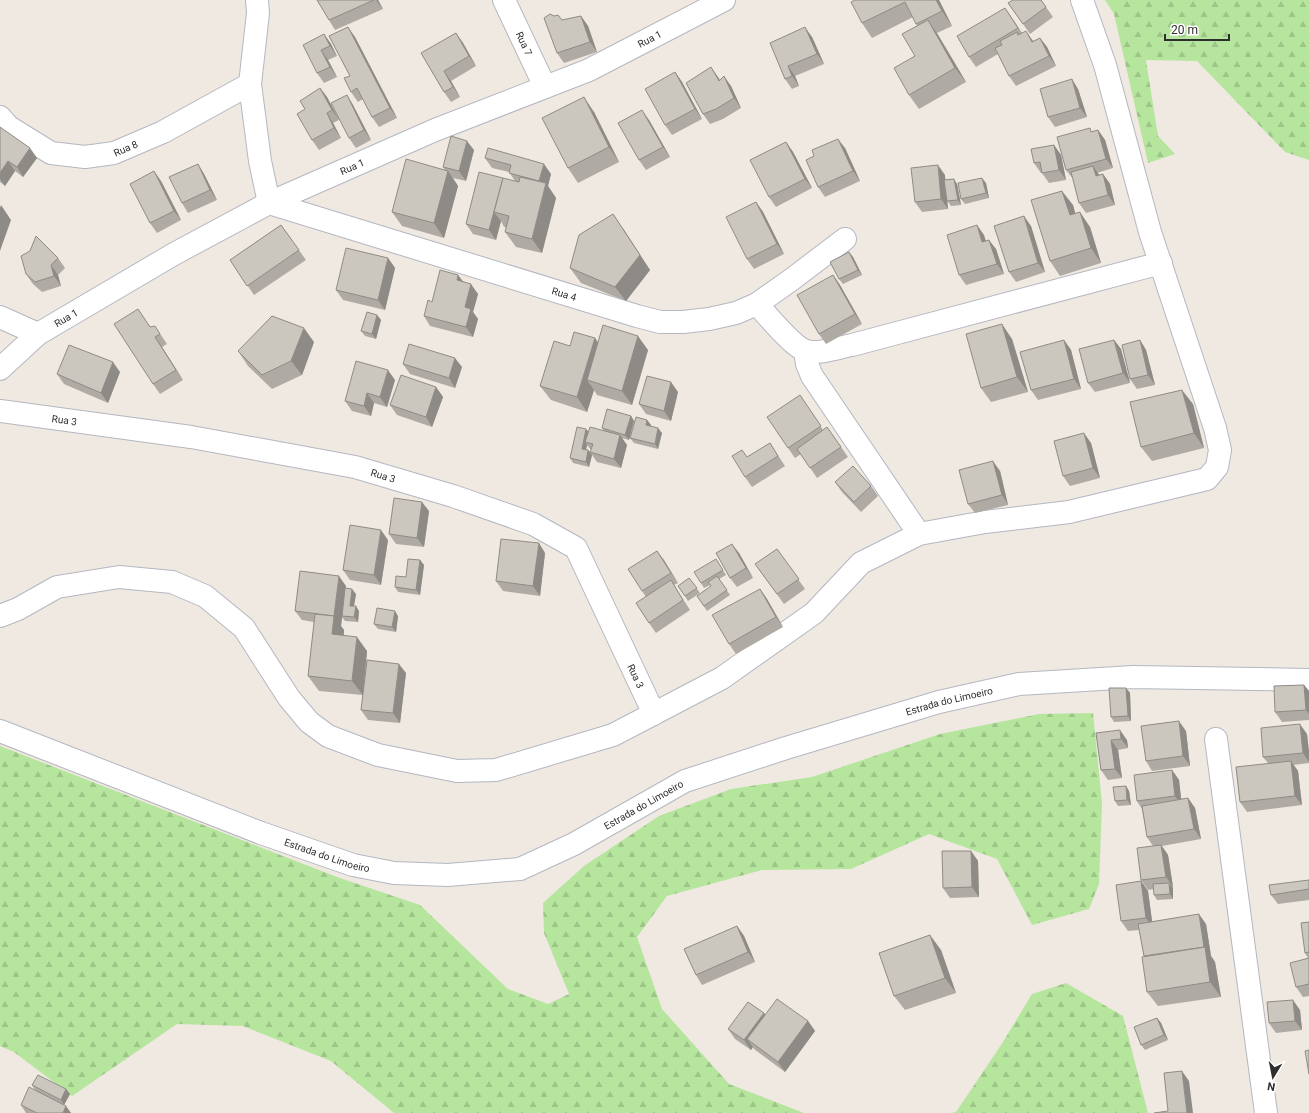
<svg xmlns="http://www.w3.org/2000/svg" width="1309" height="1113" viewBox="0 0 1309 1113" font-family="Roboto,sans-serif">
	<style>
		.forest { fill: url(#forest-firs) }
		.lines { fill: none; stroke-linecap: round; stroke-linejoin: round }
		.minor-casing { stroke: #b4b7c1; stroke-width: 24 }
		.minor { stroke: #fff; stroke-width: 22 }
		.wall { fill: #afaba4 }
		.shaded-wall { fill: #8e8b86 }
		.building { fill: #cbc7bf; stroke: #8e8b86 }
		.labels { text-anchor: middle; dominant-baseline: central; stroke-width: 3.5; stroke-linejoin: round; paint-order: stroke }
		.street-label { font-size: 10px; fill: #2e2e2e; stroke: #fff }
	</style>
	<defs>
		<pattern id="forest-firs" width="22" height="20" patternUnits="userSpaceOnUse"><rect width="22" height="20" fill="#b6e59e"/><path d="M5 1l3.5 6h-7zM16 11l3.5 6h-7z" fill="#9dc588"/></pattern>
	</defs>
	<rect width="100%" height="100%" fill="#efe9e1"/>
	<g class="forest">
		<polygon points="1105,0 1309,0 1309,160 1285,152 1197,61 1146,60 1158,136 1175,154 1148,163 1114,14"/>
		<polygon points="1093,713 1102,803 1099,884 1089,909 1032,925 997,859 929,834 851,869 762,870 667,896 637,937 662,1009 729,1084 804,1113 394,1113 331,1061 243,1026 177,1024 72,1096 14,1052 0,1046 0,746 337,877 420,905 508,989 548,1004 569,994 544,933 543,903 584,866 659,816 731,789 812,777 940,734 1039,714"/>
		<polygon points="1066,983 1123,1016 1148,1113 951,1113 956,1112 1003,1042 1032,994"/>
	</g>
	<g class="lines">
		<g class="minor-casing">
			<g id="minor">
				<path id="s1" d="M 257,0 L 258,13 L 250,84 L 260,161 L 269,203 L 637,316 L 660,322 L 683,322 L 709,319 L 736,313 L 757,304 L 791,280 L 845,239"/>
				<path id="s2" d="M 504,0 L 545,87"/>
				<path id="s3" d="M 0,117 L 9,127 L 51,153 L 85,157 L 114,153 L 163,132 L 250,84"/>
				<path d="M 757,304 C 767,315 793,347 806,351 C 818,355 840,347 852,345 L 1161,263"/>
				<polyline points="0,317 38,334"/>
				<polyline points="805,351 807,364 812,376 919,534"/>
				<path id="s4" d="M 0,369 L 38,334 L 174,254 L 269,203 L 435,130 L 589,70 L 724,0"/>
				<path id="s5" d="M 0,411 L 191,437 L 355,467 L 453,496 L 533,524 L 576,548 L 654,714"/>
				<polyline points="0,616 18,609 57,587 119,577 172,582 205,596 244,628 289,698 309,722 328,736 378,755 457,771 496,770 613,735 722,678 814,613 861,563 919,534 985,522 1069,512 1207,479 1217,467 1220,450 1215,428 1150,232 1105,65 1082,0"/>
				<path id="s6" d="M 0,731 L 261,833 L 353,865 L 394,873 L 448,875 L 520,869 L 574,844 L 685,781 L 786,748 L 939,702 L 1019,684 L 1133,677 L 1309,680"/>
				<polyline points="1216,739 1266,1113"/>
			</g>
		</g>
		<use href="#minor" class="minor"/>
	</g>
	<g class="wall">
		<polygon points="317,0 378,0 383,9 335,30"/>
		<polygon points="855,0 939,0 952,26 937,33 966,82 919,109 909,95 915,56 917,26 913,17 872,38 862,23"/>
		<polygon points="1041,0 1053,17 1030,34 1008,3"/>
		<polygon points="1005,8 1022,33 1033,41 1040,38 1047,47 1056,66 1016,86 1009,76 998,54 976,67 969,57"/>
		<polygon points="554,16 562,20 581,16 588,26 597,52 564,63 557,53"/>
		<polygon points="456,33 463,43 476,66 451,81 460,97 451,102 444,92 421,53"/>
		<polygon points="324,34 331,44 337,56 328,60 337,77 324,83 317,73"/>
		<polygon points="355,37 397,118 379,127 372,117 363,99 358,102 351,92 350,76"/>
		<polygon points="812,37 824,64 795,76 799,86 792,89 785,79 770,43"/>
		<polygon points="675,72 682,82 702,119 672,135 665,125"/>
		<polygon points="718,77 720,80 731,86 741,108 723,119 710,124 703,114"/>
		<polygon points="320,88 327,97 339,120 333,123 341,138 319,150 312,140 305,109"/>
		<polygon points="1078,89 1087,117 1055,127 1048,117"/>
		<polygon points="347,95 353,105 371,140 356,148 349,138"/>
		<polygon points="594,112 619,162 578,183 568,168"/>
		<polygon points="649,120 670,157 646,170 639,160"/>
		<polygon points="0,127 37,158 23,177 15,171 5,186 0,182"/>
		<polygon points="1098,130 1105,140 1113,168 1097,173 1099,175 1103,174 1110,184 1115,205 1086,213 1079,203 1073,179 1066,170 1092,132"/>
		<polygon points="786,142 793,152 812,188 776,207 769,197"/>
		<polygon points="1054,145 1061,155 1066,180 1049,183 1042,173 1041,173 1034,163"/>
		<polygon points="845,148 860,181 825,197 818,187"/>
		<polygon points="474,150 466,181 453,178 458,186 444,238 402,226 392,212 445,170 443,167"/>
		<polygon points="485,158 551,174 548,186 556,198 542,253 516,247 505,232 507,227 504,227 501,221 496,240 473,234 466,224 515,181 509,172 492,168"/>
		<polygon points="198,164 204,174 217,200 188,213 182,203"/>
		<polygon points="945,175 945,180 957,184 961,205 951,206 947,200 948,209 922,212 915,202"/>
		<polygon points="161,181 181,220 157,233 150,223"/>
		<polygon points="986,183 989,198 965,204 961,199"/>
		<polygon points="756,202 763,212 784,254 754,269 747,259"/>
		<polygon points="1073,205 1075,214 1090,227 1101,263 1060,276 1050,261"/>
		<polygon points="281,225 306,260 254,295 230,260"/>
		<polygon points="1031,226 1045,272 1016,282 1009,272"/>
		<polygon points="623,228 650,270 626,301 581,283 570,268"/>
		<polygon points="984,235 985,241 996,249 1004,274 966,285 959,275"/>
		<polygon points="849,252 853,257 862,275 843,284 839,279"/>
		<polygon points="58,258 65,268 58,275 61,286 42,292 33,284 26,274"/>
		<polygon points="388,258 395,268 385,310 343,300 336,290"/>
		<polygon points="458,275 463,281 478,294 473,312 478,319 473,337 430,326 424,316 432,302"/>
		<polygon points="833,275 840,285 862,324 826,344 819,334"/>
		<polygon points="138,309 150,327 155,326 167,344 162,347 183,380 160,394 153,384"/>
		<polygon points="377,315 381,320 376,339 365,336 361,331"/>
		<polygon points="595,338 598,343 648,350 632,405 597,395 594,390 587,412 551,400 540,386 570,346"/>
		<polygon points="1012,339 1028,392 991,402 981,388"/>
		<polygon points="1064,340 1071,350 1081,389 1038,400 1031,390"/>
		<polygon points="1114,340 1121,349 1130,383 1095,392 1088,383"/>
		<polygon points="1140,340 1146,350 1155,385 1137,389 1130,379"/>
		<polygon points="314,342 302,375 272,389 248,366 238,351"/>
		<polygon points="403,364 462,367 455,388 410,374"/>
		<polygon points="120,372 108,403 64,384 57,374"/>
		<polygon points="395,380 387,407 374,403 371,416 352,411 345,401"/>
		<polygon points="436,387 443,397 432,427 397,415 390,405"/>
		<polygon points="678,392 671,421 646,414 639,404"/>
		<polygon points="800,395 823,430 827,427 848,457 817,478 801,454 795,458 788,448"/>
		<polygon points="1193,404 1204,448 1152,461 1141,447"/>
		<polygon points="631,416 634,421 629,440 622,438 627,445 621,468 597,462 590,452 591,450 587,445 586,450 588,450 592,455 589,467 573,463 570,458 586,429 588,432 604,431 602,428"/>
		<polygon points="647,420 651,425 650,426 662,433 658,449 634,443 630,438"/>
		<polygon points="770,443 785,466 752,487 745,477"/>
		<polygon points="1091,443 1100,478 1070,486 1063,476"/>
		<polygon points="1000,471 1008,505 975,513 968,504"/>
		<polygon points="835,482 871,486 878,496 861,512 842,492"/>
		<polygon points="429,511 424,547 396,544 389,534"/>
		<polygon points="388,540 381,585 350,580 343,570"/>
		<polygon points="777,549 805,589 784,604 755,564"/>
		<polygon points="657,551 678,583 674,585 690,610 656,633 649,623 646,597 642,591"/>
		<polygon points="545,553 540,596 503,591 496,581"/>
		<polygon points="739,553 753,578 737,587 730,578"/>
		<polygon points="420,560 424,565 420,595 398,592 395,587 406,577"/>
		<polygon points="719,564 726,575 719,579 730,595 707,611 697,596 711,586 710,585 704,588 701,583"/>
		<polygon points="689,578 700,593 688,601 678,586"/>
		<polygon points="346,586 346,588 356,594 354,606 359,611 358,622 345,621 342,617 341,626 344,630 344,635 367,651 363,695 319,691 308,676 314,622 302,620 295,611"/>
		<polygon points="760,589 767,599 783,627 736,654 729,644"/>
		<polygon points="398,616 396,632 378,629 374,624"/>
		<polygon points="406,673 400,723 368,720 361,710"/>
		<polygon points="1304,685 1309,691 1309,720 1282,722 1275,712"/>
		<polygon points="1126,688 1130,693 1131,721 1114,722 1111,717"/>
		<polygon points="1186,731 1190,766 1152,771 1146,761"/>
		<polygon points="1096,733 1127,740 1128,748 1118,750 1122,778 1108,780 1101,770"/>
		<polygon points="1307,734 1309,752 1309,763 1293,765 1298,771 1302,805 1247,812 1240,802 1268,763 1263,757"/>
		<polygon points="1172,770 1179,780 1181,799 1188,798 1195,808 1201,839 1162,846 1168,855 1173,887 1172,887 1173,888 1173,899 1157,900 1154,895 1154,889 1148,890 1141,880 1153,846 1147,837 1142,809 1137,801"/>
		<polygon points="1126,786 1129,791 1131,805 1118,806 1115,801"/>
		<polygon points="971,851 978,861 979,897 950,898 943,888"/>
		<polygon points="1309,880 1309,900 1278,904 1271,895"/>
		<polygon points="1141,881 1148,891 1152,921 1206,924 1211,956 1215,962 1221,997 1158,1006 1147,992 1144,956 1139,930 1128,931 1121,921"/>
		<polygon points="1309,922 1309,996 1303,997 1296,987 1308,958 1305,953"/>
		<polygon points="737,926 744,936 755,962 702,985 696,975"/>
		<polygon points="941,950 956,993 905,1010 894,996"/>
		<polygon points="1300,1010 1302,1030 1276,1033 1269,1023"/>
		<polygon points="764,1013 765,1015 808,1021 815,1031 785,1072 754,1049 753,1047 751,1050 735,1039 728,1029"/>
		<polygon points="1157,1018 1161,1023 1168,1040 1145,1050 1141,1045"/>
		<polygon points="32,1085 66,1089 70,1094 64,1105 71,1113 26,1113 21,1105 35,1090"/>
	</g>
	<g class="shaded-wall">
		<polygon points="376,0 378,0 383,9"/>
		<polygon points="936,0 939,0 952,26 942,11"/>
		<polygon points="1005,8 1012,18 1025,38 1018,28"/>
		<polygon points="581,16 588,26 597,52 590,42"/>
		<polygon points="928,20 938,35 966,82 955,68"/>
		<polygon points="348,27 355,37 397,118 390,108"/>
		<polygon points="805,27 812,37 824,64 817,54"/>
		<polygon points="1026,31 1033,41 1032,42"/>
		<polygon points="456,33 463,43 476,66 469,56"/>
		<polygon points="324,34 331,44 337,56 330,46"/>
		<polygon points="1040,38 1047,47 1056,66 1049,56"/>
		<polygon points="321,50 328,60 337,77 330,67"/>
		<polygon points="788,66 795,76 799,86 792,76"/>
		<polygon points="711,67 718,77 726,91 719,81"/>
		<polygon points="444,71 451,81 460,97 453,87"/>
		<polygon points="675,72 682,82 702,119 695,109"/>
		<polygon points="724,76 731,86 741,108 734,98"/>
		<polygon points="1072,79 1078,89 1087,117 1080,108"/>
		<polygon points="320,88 327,97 339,120 332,110"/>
		<polygon points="347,95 353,105 371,140 364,130"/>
		<polygon points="584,97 594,112 619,162 609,147"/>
		<polygon points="642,110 649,120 670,157 663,147"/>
		<polygon points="327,113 333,123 341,138 334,128"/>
		<polygon points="1098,130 1105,140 1113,168 1106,159"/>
		<polygon points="838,139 845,148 860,181 853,171"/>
		<polygon points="467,141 474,150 466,181 459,171"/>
		<polygon points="786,142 793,152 812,188 805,179"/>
		<polygon points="1054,145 1061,155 1066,180 1059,170"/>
		<polygon points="30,148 37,158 23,177 17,167"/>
		<polygon points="8,161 15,171 5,186 0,179 0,173"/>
		<polygon points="198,164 204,174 217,200 210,190"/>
		<polygon points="544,164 551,174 548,186 556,198 542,253 532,239 545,188 539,181"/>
		<polygon points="938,165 945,175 948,209 941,199"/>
		<polygon points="1093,166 1100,176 1096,176"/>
		<polygon points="154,171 161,181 181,220 174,211"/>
		<polygon points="448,171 458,186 444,238 434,223"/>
		<polygon points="1103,174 1110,184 1115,205 1108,195"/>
		<polygon points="503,178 494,212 501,221 496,240 489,230"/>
		<polygon points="982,178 986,183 989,198 986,193"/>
		<polygon points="954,179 957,184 961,205 958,200"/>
		<polygon points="1062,191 1073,205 1080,230 1070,215"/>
		<polygon points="756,202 763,212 784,254 777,244"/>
		<polygon points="1,205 11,220 0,251 0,208"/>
		<polygon points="1080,212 1090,227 1101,263 1091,248"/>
		<polygon points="613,214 650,270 626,301 615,287"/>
		<polygon points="1024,216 1031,226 1045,272 1038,263"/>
		<polygon points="977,225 984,235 989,252 982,242"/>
		<polygon points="989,240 996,249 1004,274 997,264"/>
		<polygon points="849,252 853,257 862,275 858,270"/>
		<polygon points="388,258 395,268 385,310 378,300"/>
		<polygon points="51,265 58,275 61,286 54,276"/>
		<polygon points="458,275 465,285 457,280"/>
		<polygon points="833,275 840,285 862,324 855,314"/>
		<polygon points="471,284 478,294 473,312 478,319 473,337 466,327 465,307"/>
		<polygon points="377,315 381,320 376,339 372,334"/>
		<polygon points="1002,324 1012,339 1028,392 1017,377"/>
		<polygon points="304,328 314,342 302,375 291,361"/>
		<polygon points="638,336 648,350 632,405 622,391"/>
		<polygon points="155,337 162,347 183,380 176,370"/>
		<polygon points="595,338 605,353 587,380 594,390 587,412 577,397"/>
		<polygon points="1064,340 1071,350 1081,389 1074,379"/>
		<polygon points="1114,340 1121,349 1130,383 1123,373"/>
		<polygon points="1140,340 1146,350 1155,385 1148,375"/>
		<polygon points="455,358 462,367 455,388 449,378"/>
		<polygon points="113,362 120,372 108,403 101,393"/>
		<polygon points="388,370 395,380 387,407 380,397"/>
		<polygon points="671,382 678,392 671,421 664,411"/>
		<polygon points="436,387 443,397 432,427 426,417"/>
		<polygon points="1182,390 1193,404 1204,448 1194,433"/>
		<polygon points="367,393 374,403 371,416 364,406"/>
		<polygon points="631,416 634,421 629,440 625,435"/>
		<polygon points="647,420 651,425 649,430 646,425"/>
		<polygon points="658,428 662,433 658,449 655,444"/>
		<polygon points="586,429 590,434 585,442 587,445 585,454 582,449"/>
		<polygon points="1084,433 1091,443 1100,478 1093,468"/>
		<polygon points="620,435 627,445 621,468 614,459"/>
		<polygon points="588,450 592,455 589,467 586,462"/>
		<polygon points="993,461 1000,471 1008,505 1002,495"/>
		<polygon points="422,502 429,511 424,547 417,538"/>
		<polygon points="381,530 388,540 381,585 374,575"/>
		<polygon points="539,543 545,553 540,596 533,586"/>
		<polygon points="732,544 739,553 753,578 746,568"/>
		<polygon points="657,551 664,560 678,583 671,573"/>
		<polygon points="420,560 424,565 420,595 416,590"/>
		<polygon points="339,576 346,586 341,626 344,630 342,649 332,634"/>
		<polygon points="352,589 356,594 353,611 350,606"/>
		<polygon points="760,589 767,599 783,627 776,617"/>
		<polygon points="356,606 359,611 358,622 354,617"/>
		<polygon points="395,611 398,616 396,632 392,627"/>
		<polygon points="357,637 367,651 363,695 352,681"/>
		<polygon points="399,664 406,673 400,723 393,713"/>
		<polygon points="1304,685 1309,691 1309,714 1306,710"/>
		<polygon points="1126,688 1130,693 1131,721 1128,716"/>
		<polygon points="1179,721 1186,731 1190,766 1183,756"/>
		<polygon points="1300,724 1307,734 1309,752 1309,762 1303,753"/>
		<polygon points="1120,730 1127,740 1128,748 1121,739"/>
		<polygon points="1111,740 1118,750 1122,778 1115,769"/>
		<polygon points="1291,761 1298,771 1302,805 1295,796"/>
		<polygon points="1172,770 1179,780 1182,806 1175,796"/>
		<polygon points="1126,786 1129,791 1131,805 1127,800"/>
		<polygon points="1188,798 1195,808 1201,839 1194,829"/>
		<polygon points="1161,845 1168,855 1173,887 1166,877"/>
		<polygon points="971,851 978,861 979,897 972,887"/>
		<polygon points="1141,881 1148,891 1153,928 1146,918"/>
		<polygon points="1169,883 1173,888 1173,899 1170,894"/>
		<polygon points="1199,914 1206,924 1211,956 1215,962 1221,997 1210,982"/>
		<polygon points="737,926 744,936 755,962 748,952"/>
		<polygon points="930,935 941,950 956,993 945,978"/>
		<polygon points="1293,1000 1300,1010 1302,1030 1295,1021"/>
		<polygon points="764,1013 770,1023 747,1039 753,1047 751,1050 744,1040"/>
		<polygon points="1157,1018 1161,1023 1168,1040 1164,1035"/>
		<polygon points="808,1021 815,1031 785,1072 778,1062"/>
		<polygon points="1182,1071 1189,1081 1193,1113 1187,1113"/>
		<polygon points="66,1089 70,1094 64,1105 61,1100"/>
		<polygon points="66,1106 71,1113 63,1113"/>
	</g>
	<g class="building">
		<polygon points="317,0 374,0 329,20"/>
		<polygon points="855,0 936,0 942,11 916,24 905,2 862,23 851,2"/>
		<polygon points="1013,0 1041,0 1046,7 1023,24 1008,3"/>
		<polygon points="1005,8 1018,28 969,57 957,36"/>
		<polygon points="550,14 554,16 558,15 562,20 581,16 590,42 557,53 544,18"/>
		<polygon points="928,20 955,68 909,95 894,68 915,56 902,34"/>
		<polygon points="348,27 390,108 372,117 357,88 351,92 344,78 350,76 329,36"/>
		<polygon points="805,27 817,54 788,66 792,76 785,79 770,43"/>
		<polygon points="1026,31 1032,42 1040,38 1049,56 1009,76 995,48 1002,45 1000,41 1017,32 1018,35"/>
		<polygon points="456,33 469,56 444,71 453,87 444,92 421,53"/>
		<polygon points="324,34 330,46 321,50 330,67 317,73 303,45"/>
		<polygon points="711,67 719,81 724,76 734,98 716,109 703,114 686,83"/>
		<polygon points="675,72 695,109 665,125 645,89"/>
		<polygon points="1072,79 1080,108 1048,117 1040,89"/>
		<polygon points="320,88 332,110 327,113 334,128 312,140 297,114 305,109 300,101"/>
		<polygon points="347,95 364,130 349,138 331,103"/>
		<polygon points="584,97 609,147 568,168 542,118"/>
		<polygon points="642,110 663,147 639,160 618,123"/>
		<polygon points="0,127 30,148 17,167 8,161 0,173"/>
		<polygon points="1090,128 1091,132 1098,130 1106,159 1066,170 1057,137"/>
		<polygon points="451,136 467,141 459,171 443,167"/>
		<polygon points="838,139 853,171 818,187 806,160 814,156 812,150"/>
		<polygon points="786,142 805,179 769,197 750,160"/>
		<polygon points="1054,145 1059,170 1042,173 1040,162 1034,163 1031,149"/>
		<polygon points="488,148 544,164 539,181 509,173 511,165 485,158"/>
		<polygon points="406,159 448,171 434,223 392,212"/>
		<polygon points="198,164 210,190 182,203 169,177"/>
		<polygon points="938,165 941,199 915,202 911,168"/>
		<polygon points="1093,166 1096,176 1103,174 1108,195 1079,203 1071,172"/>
		<polygon points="154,171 174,211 150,223 130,184"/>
		<polygon points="479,172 503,178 489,230 466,224"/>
		<polygon points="520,177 546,183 532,239 505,232 509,216 494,212 503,178 519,182"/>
		<polygon points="982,178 986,193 961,199 958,183"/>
		<polygon points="954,179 958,200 947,201 944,180"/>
		<polygon points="1062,191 1070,215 1080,212 1091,248 1050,261 1031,200"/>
		<polygon points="756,202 777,244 747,259 726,217"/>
		<polygon points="613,214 640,255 615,287 570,268 579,235"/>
		<polygon points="1024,216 1038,263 1009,272 994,226"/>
		<polygon points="281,225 299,250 247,286 230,260"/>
		<polygon points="977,225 982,242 989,240 997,264 959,275 947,235"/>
		<polygon points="36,236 58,258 51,265 54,276 35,282 26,274 21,256 30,251"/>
		<polygon points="346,248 388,258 378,300 336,290"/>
		<polygon points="849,252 858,270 839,279 830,262"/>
		<polygon points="440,270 458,275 457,280 471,284 465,307 471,309 466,327 424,316 428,300 432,302"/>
		<polygon points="833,275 855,314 819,334 797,295"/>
		<polygon points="138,309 150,327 155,326 160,334 155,337 176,370 153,384 114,324"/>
		<polygon points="367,312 377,315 372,334 361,331"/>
		<polygon points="272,316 304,328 291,361 262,375 238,351"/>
		<polygon points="1002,324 1017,377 981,388 966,334"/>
		<polygon points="603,325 638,336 622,391 587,380"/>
		<polygon points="574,332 595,338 577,397 540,386 554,341 570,346"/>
		<polygon points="1064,340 1074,379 1031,390 1020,352"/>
		<polygon points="1114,340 1123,373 1088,383 1079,349"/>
		<polygon points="1140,340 1148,375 1130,379 1122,345"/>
		<polygon points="409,344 455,358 449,378 403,364"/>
		<polygon points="69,345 113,362 101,393 57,374"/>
		<polygon points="356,361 388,370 380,397 367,393 364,406 345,401"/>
		<polygon points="401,375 436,387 426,417 390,405"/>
		<polygon points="647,376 671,382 664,411 639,404"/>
		<polygon points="1182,390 1194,433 1141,447 1130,402"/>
		<polygon points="800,395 821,426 788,448 767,417"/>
		<polygon points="607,409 631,416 625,435 602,428"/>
		<polygon points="636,417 647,420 646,425 658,428 655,444 630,438"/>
		<polygon points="577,427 586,429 582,449 588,450 586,462 570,458"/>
		<polygon points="590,427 620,435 614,459 590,452 593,444 585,442"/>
		<polygon points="827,427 841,447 810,468 797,449"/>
		<polygon points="1084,433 1093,468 1063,476 1054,441"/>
		<polygon points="770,443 778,456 745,477 732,456 742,450 747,457"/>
		<polygon points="993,461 1002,495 968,504 959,470"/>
		<polygon points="853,466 871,486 854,502 835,482"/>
		<polygon points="394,498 422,502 417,538 389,534"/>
		<polygon points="350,525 381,530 374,575 343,570"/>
		<polygon points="501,539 539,543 533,586 496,581"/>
		<polygon points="732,544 746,568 730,578 716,553"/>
		<polygon points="777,549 799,579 777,594 755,564"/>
		<polygon points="657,551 671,573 642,591 628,569"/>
		<polygon points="408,559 420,560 416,590 395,587 396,576 406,577"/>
		<polygon points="716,559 723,570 701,583 694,572"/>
		<polygon points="300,571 339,576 334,616 295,611"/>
		<polygon points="717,576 727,590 704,606 697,596 711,586 708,582"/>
		<polygon points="689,578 697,588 685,596 678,586"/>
		<polygon points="671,580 683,600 649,623 636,603"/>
		<polygon points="345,588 352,589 350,606 356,606 354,617 342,616"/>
		<polygon points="760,589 776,617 729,644 712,615"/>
		<polygon points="377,608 395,611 392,627 374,624"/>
		<polygon points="315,614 334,616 332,634 357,637 352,681 308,676"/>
		<polygon points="367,660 399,664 393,713 361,710"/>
		<polygon points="1304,685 1306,710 1275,712 1274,686"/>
		<polygon points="1109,688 1126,688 1128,716 1111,717"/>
		<polygon points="1179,721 1183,756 1146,761 1141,726"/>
		<polygon points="1300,724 1303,753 1263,757 1261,728"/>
		<polygon points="1120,730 1121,739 1111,740 1115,769 1101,770 1096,733"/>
		<polygon points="1291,761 1295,796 1240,802 1236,767"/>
		<polygon points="1172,770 1175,796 1137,801 1134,775"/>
		<polygon points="1126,786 1127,800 1115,801 1113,787"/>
		<polygon points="1188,798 1194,829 1147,837 1142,806"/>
		<polygon points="1161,845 1166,877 1141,880 1137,848"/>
		<polygon points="942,851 971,851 972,887 943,888"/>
		<polygon points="1309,880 1309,889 1271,895 1269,885"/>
		<polygon points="1141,881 1146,918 1121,921 1116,885"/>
		<polygon points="1169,883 1170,894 1154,895 1153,884"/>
		<polygon points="1199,914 1204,947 1144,956 1138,924"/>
		<polygon points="1309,922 1309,952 1305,953 1301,923"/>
		<polygon points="737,926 748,952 696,975 684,949"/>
		<polygon points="930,935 945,978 894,996 879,953"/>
		<polygon points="1205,947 1210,982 1147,992 1142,957"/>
		<polygon points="1309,958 1309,984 1296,987 1290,963"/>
		<polygon points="777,999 808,1021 778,1062 747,1039"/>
		<polygon points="1293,1000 1295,1021 1269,1023 1267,1002"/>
		<polygon points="748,1002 764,1013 744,1040 728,1029"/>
		<polygon points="1157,1018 1164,1035 1141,1045 1134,1027"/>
		<polygon points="1309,1050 1309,1074 1305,1051"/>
		<polygon points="1182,1071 1187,1113 1154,1113 1168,1111 1164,1073"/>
		<polygon points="38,1075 66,1089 61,1100 32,1085"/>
		<polygon points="29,1087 66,1106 63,1113 37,1113 21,1105"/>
	</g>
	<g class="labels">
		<g class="street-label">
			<text stroke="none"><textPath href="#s4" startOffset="732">Rua 1</textPath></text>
			<text stroke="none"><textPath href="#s2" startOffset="48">Rua 7</textPath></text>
			<text stroke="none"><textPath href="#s3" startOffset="139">Rua 8</textPath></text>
			<text stroke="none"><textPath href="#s4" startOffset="408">Rua 1</textPath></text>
			<text stroke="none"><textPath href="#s1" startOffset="514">Rua 4</textPath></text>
			<text stroke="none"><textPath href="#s4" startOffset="84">Rua 1</textPath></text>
			<text stroke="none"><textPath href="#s5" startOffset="65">Rua 3</textPath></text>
			<text stroke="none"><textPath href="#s5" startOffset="389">Rua 3</textPath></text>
			<text stroke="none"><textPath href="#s5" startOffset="737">Rua 3</textPath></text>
			<text stroke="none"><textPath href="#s6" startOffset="1009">Estrada do Limoeiro</textPath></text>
			<text stroke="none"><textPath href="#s6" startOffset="685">Estrada do Limoeiro</textPath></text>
			<text stroke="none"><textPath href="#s6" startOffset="350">Estrada do Limoeiro</textPath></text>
		</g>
	</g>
	<g transform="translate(1273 1077) rotate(190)" stroke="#ffffff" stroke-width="3" paint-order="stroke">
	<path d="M0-3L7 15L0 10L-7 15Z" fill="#2e2e2e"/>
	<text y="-6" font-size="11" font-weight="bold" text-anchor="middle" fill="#2e2e2e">N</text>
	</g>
	<path d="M1165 34v6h64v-6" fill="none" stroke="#2e2e2e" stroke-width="2"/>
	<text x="1171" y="34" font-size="12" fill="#2e2e2e" stroke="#ffffff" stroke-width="3" paint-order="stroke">20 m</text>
</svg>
